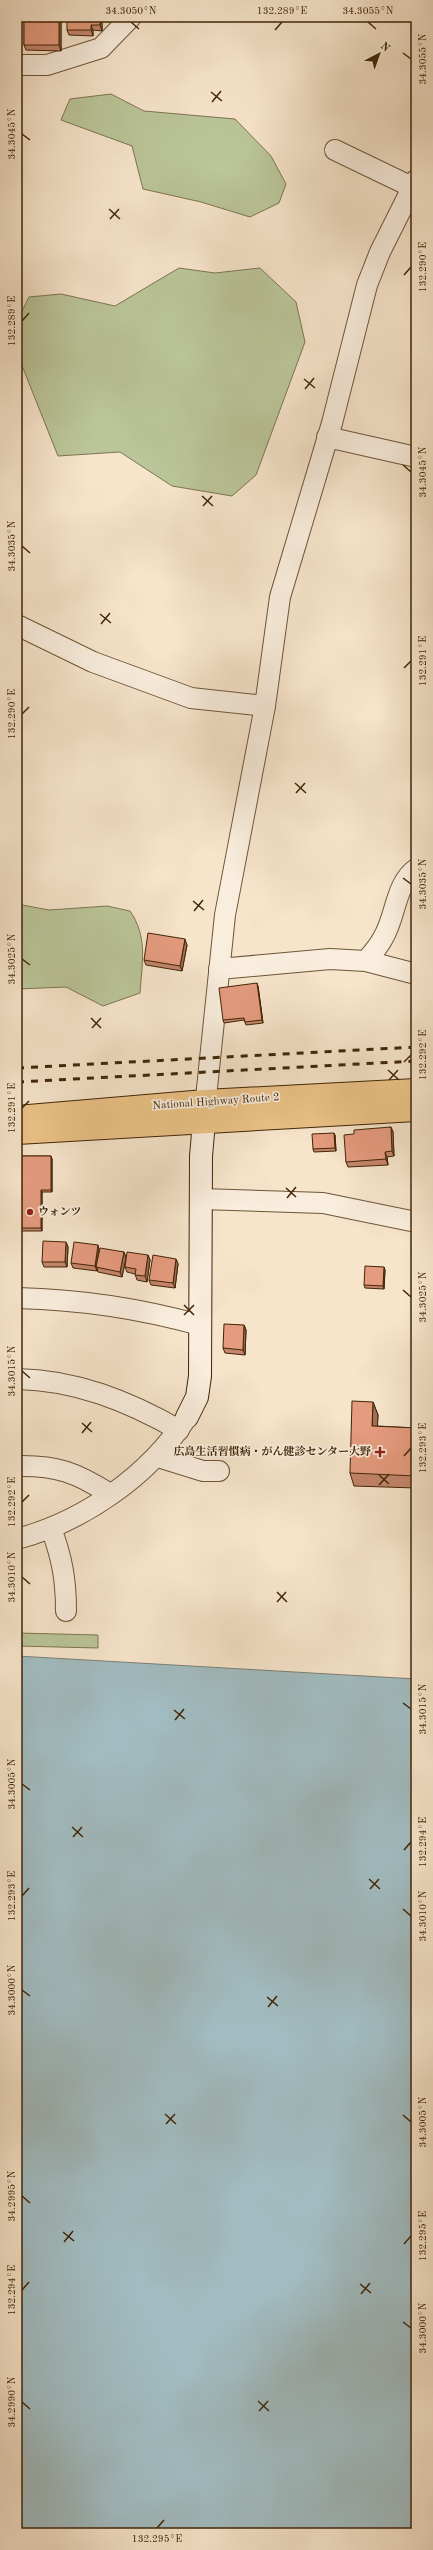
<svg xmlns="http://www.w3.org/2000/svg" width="433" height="2550" viewBox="0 0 433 2550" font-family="'Old Standard TT','Noto Serif JP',serif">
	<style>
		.green { fill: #bac599; stroke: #7d7550 }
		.water { fill: #a1bcc1; stroke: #7a8076 }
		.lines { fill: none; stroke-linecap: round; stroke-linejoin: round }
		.street-casing { stroke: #6e5537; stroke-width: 22 }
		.secondary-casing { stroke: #402506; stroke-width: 24 }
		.highway-casing { stroke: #402506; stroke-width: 24 }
		.street { stroke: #f9eddd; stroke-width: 20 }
		.secondary { stroke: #f9eddd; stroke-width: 22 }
		.highway { stroke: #ebc286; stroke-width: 22 }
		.rail { stroke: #402506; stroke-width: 3; stroke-dasharray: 7 7; stroke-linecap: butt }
		.wall { fill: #c5856c; stroke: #402506 }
		.shaded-wall { fill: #a06c58; stroke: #402506 }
		.building { fill: #e59b7e; stroke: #402506 }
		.ticks { fill: none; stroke: #402506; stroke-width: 1.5 }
		.poi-dot { fill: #8f2418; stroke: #f9eddd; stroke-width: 1.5 }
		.labels { text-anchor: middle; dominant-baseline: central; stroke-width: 3.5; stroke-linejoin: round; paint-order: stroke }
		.street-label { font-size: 11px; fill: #402506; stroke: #f9eddd }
		.poi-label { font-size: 11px; font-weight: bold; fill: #402506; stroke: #f9eddd; text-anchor: start }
		.neatline { fill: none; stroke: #402506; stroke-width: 1.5 }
		.ticks-label { font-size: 10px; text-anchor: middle; fill: #402506 }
	</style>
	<rect width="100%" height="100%" fill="#f6e4cb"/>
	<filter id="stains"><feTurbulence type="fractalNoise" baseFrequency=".005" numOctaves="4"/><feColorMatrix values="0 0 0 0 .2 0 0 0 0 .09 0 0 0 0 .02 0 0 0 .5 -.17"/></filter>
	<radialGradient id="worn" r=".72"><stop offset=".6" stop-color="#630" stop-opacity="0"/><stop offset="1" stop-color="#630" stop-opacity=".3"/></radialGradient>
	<g class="green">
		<polygon points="111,94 144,111 235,119 271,156 286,184 279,203 250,217 201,202 143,189 132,146 61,120 70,99"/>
		<polygon points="179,268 215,273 260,268 296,302 305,342 256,475 232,496 172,486 120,452 58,456 17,353 17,321 29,297 61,294 115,306"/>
		<path d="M 17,904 L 49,910 L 107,906 L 130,911 C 148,937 142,963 140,993 L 103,1006 L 66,987 L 17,989 Z"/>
		<polygon points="17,1633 98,1635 98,1648 17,1646"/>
	</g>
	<polygon class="water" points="17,1656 416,1679 416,2533 17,2533"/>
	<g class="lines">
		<g class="street-casing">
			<g id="street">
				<polyline points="17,65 47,65 101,48 131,17"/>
				<polyline points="335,150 416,189"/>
				<polyline points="327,437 416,457"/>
				<polyline points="17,625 93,662 191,698 265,706"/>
				<path d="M 366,961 C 372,954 379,946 383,938 C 396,917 395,884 416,869"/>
				<polyline points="219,969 330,959 366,961 416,974"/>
				<polyline points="204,1117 225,915 265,706 280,597 332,423 367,285 380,252 416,180"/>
				<polyline points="201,1199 323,1203 416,1222"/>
				<path d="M 17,1298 C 83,1300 137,1308 200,1325"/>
				<path d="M 17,1379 C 76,1380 128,1401 179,1430"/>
				<polyline points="158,1457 203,1471 219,1471"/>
				<path d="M 17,1466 C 57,1465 77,1473 110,1494"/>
				<path d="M 51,1528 C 62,1558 66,1579 66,1611"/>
				<path d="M 17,1539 C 84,1521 149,1476 187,1417"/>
			</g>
		</g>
		<g class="secondary-casing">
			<polyline id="secondary" points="187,1417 197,1397 200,1376 201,1156 204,1122"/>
		</g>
		<g class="highway-casing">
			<g id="highway">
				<polyline points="17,1117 205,1101 416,1090"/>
				<polyline points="17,1133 416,1110"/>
			</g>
		</g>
		<use href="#street" class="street"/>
		<use href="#secondary" class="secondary"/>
		<use href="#highway" class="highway"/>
		<g class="rail">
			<polyline points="17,1068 416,1047"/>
			<polyline points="17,1082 416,1061"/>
		</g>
	</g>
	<g class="wall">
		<polygon points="24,17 62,17 62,19 60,19 61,21 61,51 26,50 24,45"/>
		<polygon points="102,17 102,31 93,30 93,36 69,35 67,30"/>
		<polygon points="187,945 182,971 146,965 144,960"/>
		<polygon points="258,986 263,1023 246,1025 244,1020 224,1023 223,1020"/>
		<polygon points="391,1127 393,1132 394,1156 387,1157 388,1165 348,1167 346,1162 354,1134"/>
		<polygon points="335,1135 336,1151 314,1152 313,1149"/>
		<polygon points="17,1156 51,1156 52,1159 52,1192 42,1192 42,1231 17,1231"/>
		<polygon points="66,1242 68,1247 67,1267 44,1267 42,1262"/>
		<polygon points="98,1245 99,1250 124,1252 126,1258 122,1277 98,1272 97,1268 97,1271 73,1268 71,1263"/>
		<polygon points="148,1255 150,1260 147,1282 137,1280 135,1274 127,1272 125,1267"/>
		<polygon points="176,1259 178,1264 175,1288 151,1285 149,1280"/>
		<polygon points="384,1267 385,1270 384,1289 365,1288 364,1285"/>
		<polygon points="244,1325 246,1330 245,1355 225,1353 223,1348"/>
		<polygon points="373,1402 378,1415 377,1426 416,1428 416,1488 354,1486 350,1473"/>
	</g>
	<g class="shaded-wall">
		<polygon points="59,17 61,21 61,51 59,45"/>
		<polygon points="100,17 102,17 102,31 100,25"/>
		<polygon points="91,25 93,30 93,36 91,30"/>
		<polygon points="185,939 187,945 182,971 180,966"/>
		<polygon points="257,983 258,986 263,1023 262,1020"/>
		<polygon points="391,1127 393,1132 394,1156 392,1151"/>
		<polygon points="334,1133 335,1135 336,1151 335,1148"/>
		<polygon points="385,1152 387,1157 388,1165 386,1159"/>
		<polygon points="51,1156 52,1159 52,1192 51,1190"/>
		<polygon points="41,1190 42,1192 42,1231 41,1228"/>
		<polygon points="66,1242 68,1247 67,1267 65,1262"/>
		<polygon points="98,1245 99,1250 96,1267 97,1268 97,1271 95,1266"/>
		<polygon points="124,1252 126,1258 122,1277 120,1272"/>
		<polygon points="148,1255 150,1260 147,1282 145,1276"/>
		<polygon points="176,1259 178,1264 175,1288 173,1283"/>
		<polygon points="384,1267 385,1270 384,1289 383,1286"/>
		<polygon points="244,1325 246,1330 245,1355 243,1350"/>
		<polygon points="373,1402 378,1415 377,1439 372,1426"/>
	</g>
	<g class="building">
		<rect x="24" y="17" width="35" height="28"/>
		<polygon points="67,17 100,17 100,25 91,25 91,30 67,30"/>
		<polygon points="148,933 185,939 180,966 144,960"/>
		<polygon points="257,983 262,1020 245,1022 244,1018 223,1020 219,988"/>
		<polygon points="391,1127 392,1151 385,1152 386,1159 346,1162 344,1135 354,1134 354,1130"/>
		<polygon points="334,1133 335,1148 313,1149 312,1134"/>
		<polygon points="17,1156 51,1156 51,1190 41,1190 41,1228 17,1228"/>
		<polygon points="43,1241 66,1242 65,1262 42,1262"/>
		<polygon points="74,1242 98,1245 95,1266 71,1263"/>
		<polygon points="100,1248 124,1252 120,1272 96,1267"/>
		<polygon points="127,1252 148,1255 145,1276 135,1275 136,1269 125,1267"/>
		<polygon points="153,1255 176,1259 173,1283 149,1280"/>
		<polygon points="365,1266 384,1267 383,1286 364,1285"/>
		<polygon points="224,1324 244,1325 243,1350 223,1348"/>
		<polygon points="352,1401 373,1402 372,1426 416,1428 416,1476 350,1473"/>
	</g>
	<path class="ticks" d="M 131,22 L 139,29M 368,22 L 376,29M 275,30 L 282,22M 403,53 L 411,59M 211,92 L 222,101M 212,102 L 221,91M 22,134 L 30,140M 109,209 L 120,219M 110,219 L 119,209M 404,275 L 411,267M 22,321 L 29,313M 304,379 L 315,388M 305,389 L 314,378M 403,465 L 411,472M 202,496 L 213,506M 203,506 L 212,496M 22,546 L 30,553M 100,614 L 111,623M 101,624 L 110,613M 404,668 L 411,661M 22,714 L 29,707M 295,783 L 306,793M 296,793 L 305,783M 403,878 L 411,884M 193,901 L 204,910M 194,911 L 203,900M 22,959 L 30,965M 91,1018 L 101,1028M 92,1028 L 101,1018M 404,1062 L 411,1055M 388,1070 L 399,1080M 389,1080 L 398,1070M 22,1108 L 29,1101M 286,1188 L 296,1197M 287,1198 L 296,1187M 403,1290 L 411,1297M 184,1305 L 194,1315M 184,1315 L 194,1305M 22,1371 L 30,1378M 82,1423 L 92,1432M 82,1433 L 91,1422M 404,1456 L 411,1448M 379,1475 L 389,1484M 379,1485 L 389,1474M 22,1502 L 29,1495M 22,1577 L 30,1584M 277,1592 L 287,1602M 277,1602 L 286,1592M 403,1703 L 411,1709M 174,1710 L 185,1719M 175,1720 L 184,1709M 22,1784 L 30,1790M 72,1827 L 83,1837M 73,1837 L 82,1827M 404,1850 L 411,1842M 369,1879 L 380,1889M 370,1889 L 379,1879M 22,1896 L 29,1888M 403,1909 L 411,1916M 22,1990 L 30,1996M 267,1997 L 278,2006M 268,2007 L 277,1996M 165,2114 L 176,2124M 403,2115 L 411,2122M 166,2124 L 175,2114M 22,2196 L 30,2203M 63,2232 L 74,2241M 64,2242 L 73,2231M 404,2244 L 411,2236M 360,2284 L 371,2293M 22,2290 L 29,2282M 361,2294 L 370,2283M 403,2322 L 411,2328M 258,2401 L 269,2411M 22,2402 L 30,2409M 259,2411 L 268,2401M 157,2528 L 164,2520"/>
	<g class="poi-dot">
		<circle cx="30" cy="1212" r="4"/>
		<path d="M378 1446h4v4h4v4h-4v4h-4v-4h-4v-4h4z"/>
	</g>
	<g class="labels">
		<g class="street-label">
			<text transform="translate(216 1102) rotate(-4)">National Highway Route 2</text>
		</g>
		<g class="poi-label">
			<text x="38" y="1212">ウォンツ</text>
			<text x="371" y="1452" text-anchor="end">広島生活習慣病・がん健診センター大野</text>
		</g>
	</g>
	<rect width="433" height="2550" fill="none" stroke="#f6e4cb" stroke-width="44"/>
	<g transform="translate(379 54) rotate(41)" stroke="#f9eddd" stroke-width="3" paint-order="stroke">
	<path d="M0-3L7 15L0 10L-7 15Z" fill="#402506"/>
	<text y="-6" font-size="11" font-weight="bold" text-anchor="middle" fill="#402506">N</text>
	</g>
	<rect x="22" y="22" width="389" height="2506" class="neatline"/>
	<g class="ticks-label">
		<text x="131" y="14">34.3050°N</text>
		<text x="282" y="14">132.289°E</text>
		<text x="368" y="14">34.3055°N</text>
		<text transform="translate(422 59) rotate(-90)" y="4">34.3055°N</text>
		<text transform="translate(11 134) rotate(-90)" y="4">34.3045°N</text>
		<text transform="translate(422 267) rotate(-90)" y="4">132.290°E</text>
		<text transform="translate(11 321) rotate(-90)" y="4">132.289°E</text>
		<text transform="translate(422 472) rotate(-90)" y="4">34.3045°N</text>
		<text transform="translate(11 546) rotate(-90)" y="4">34.3035°N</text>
		<text transform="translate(422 661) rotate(-90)" y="4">132.291°E</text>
		<text transform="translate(11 714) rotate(-90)" y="4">132.290°E</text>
		<text transform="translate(422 884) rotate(-90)" y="4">34.3035°N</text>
		<text transform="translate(11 959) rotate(-90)" y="4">34.3025°N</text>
		<text transform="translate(422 1055) rotate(-90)" y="4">132.292°E</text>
		<text transform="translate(11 1108) rotate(-90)" y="4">132.291°E</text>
		<text transform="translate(422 1297) rotate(-90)" y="4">34.3025°N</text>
		<text transform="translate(11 1371) rotate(-90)" y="4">34.3015°N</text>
		<text transform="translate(422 1448) rotate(-90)" y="4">132.293°E</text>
		<text transform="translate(11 1502) rotate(-90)" y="4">132.292°E</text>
		<text transform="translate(11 1577) rotate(-90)" y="4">34.3010°N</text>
		<text transform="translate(422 1709) rotate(-90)" y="4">34.3015°N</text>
		<text transform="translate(11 1784) rotate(-90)" y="4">34.3005°N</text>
		<text transform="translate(422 1842) rotate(-90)" y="4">132.294°E</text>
		<text transform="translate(11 1896) rotate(-90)" y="4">132.293°E</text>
		<text transform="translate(422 1916) rotate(-90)" y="4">34.3010°N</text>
		<text transform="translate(11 1990) rotate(-90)" y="4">34.3000°N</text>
		<text transform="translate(422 2122) rotate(-90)" y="4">34.3005°N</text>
		<text transform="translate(11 2196) rotate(-90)" y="4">34.2995°N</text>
		<text transform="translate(422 2236) rotate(-90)" y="4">132.295°E</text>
		<text transform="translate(11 2290) rotate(-90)" y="4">132.294°E</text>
		<text transform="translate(422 2328) rotate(-90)" y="4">34.3000°N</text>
		<text transform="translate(11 2402) rotate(-90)" y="4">34.2990°N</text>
		<text x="157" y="2542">132.295°E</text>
	</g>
	<rect width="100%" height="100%" filter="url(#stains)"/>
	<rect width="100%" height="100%" fill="url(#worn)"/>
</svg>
